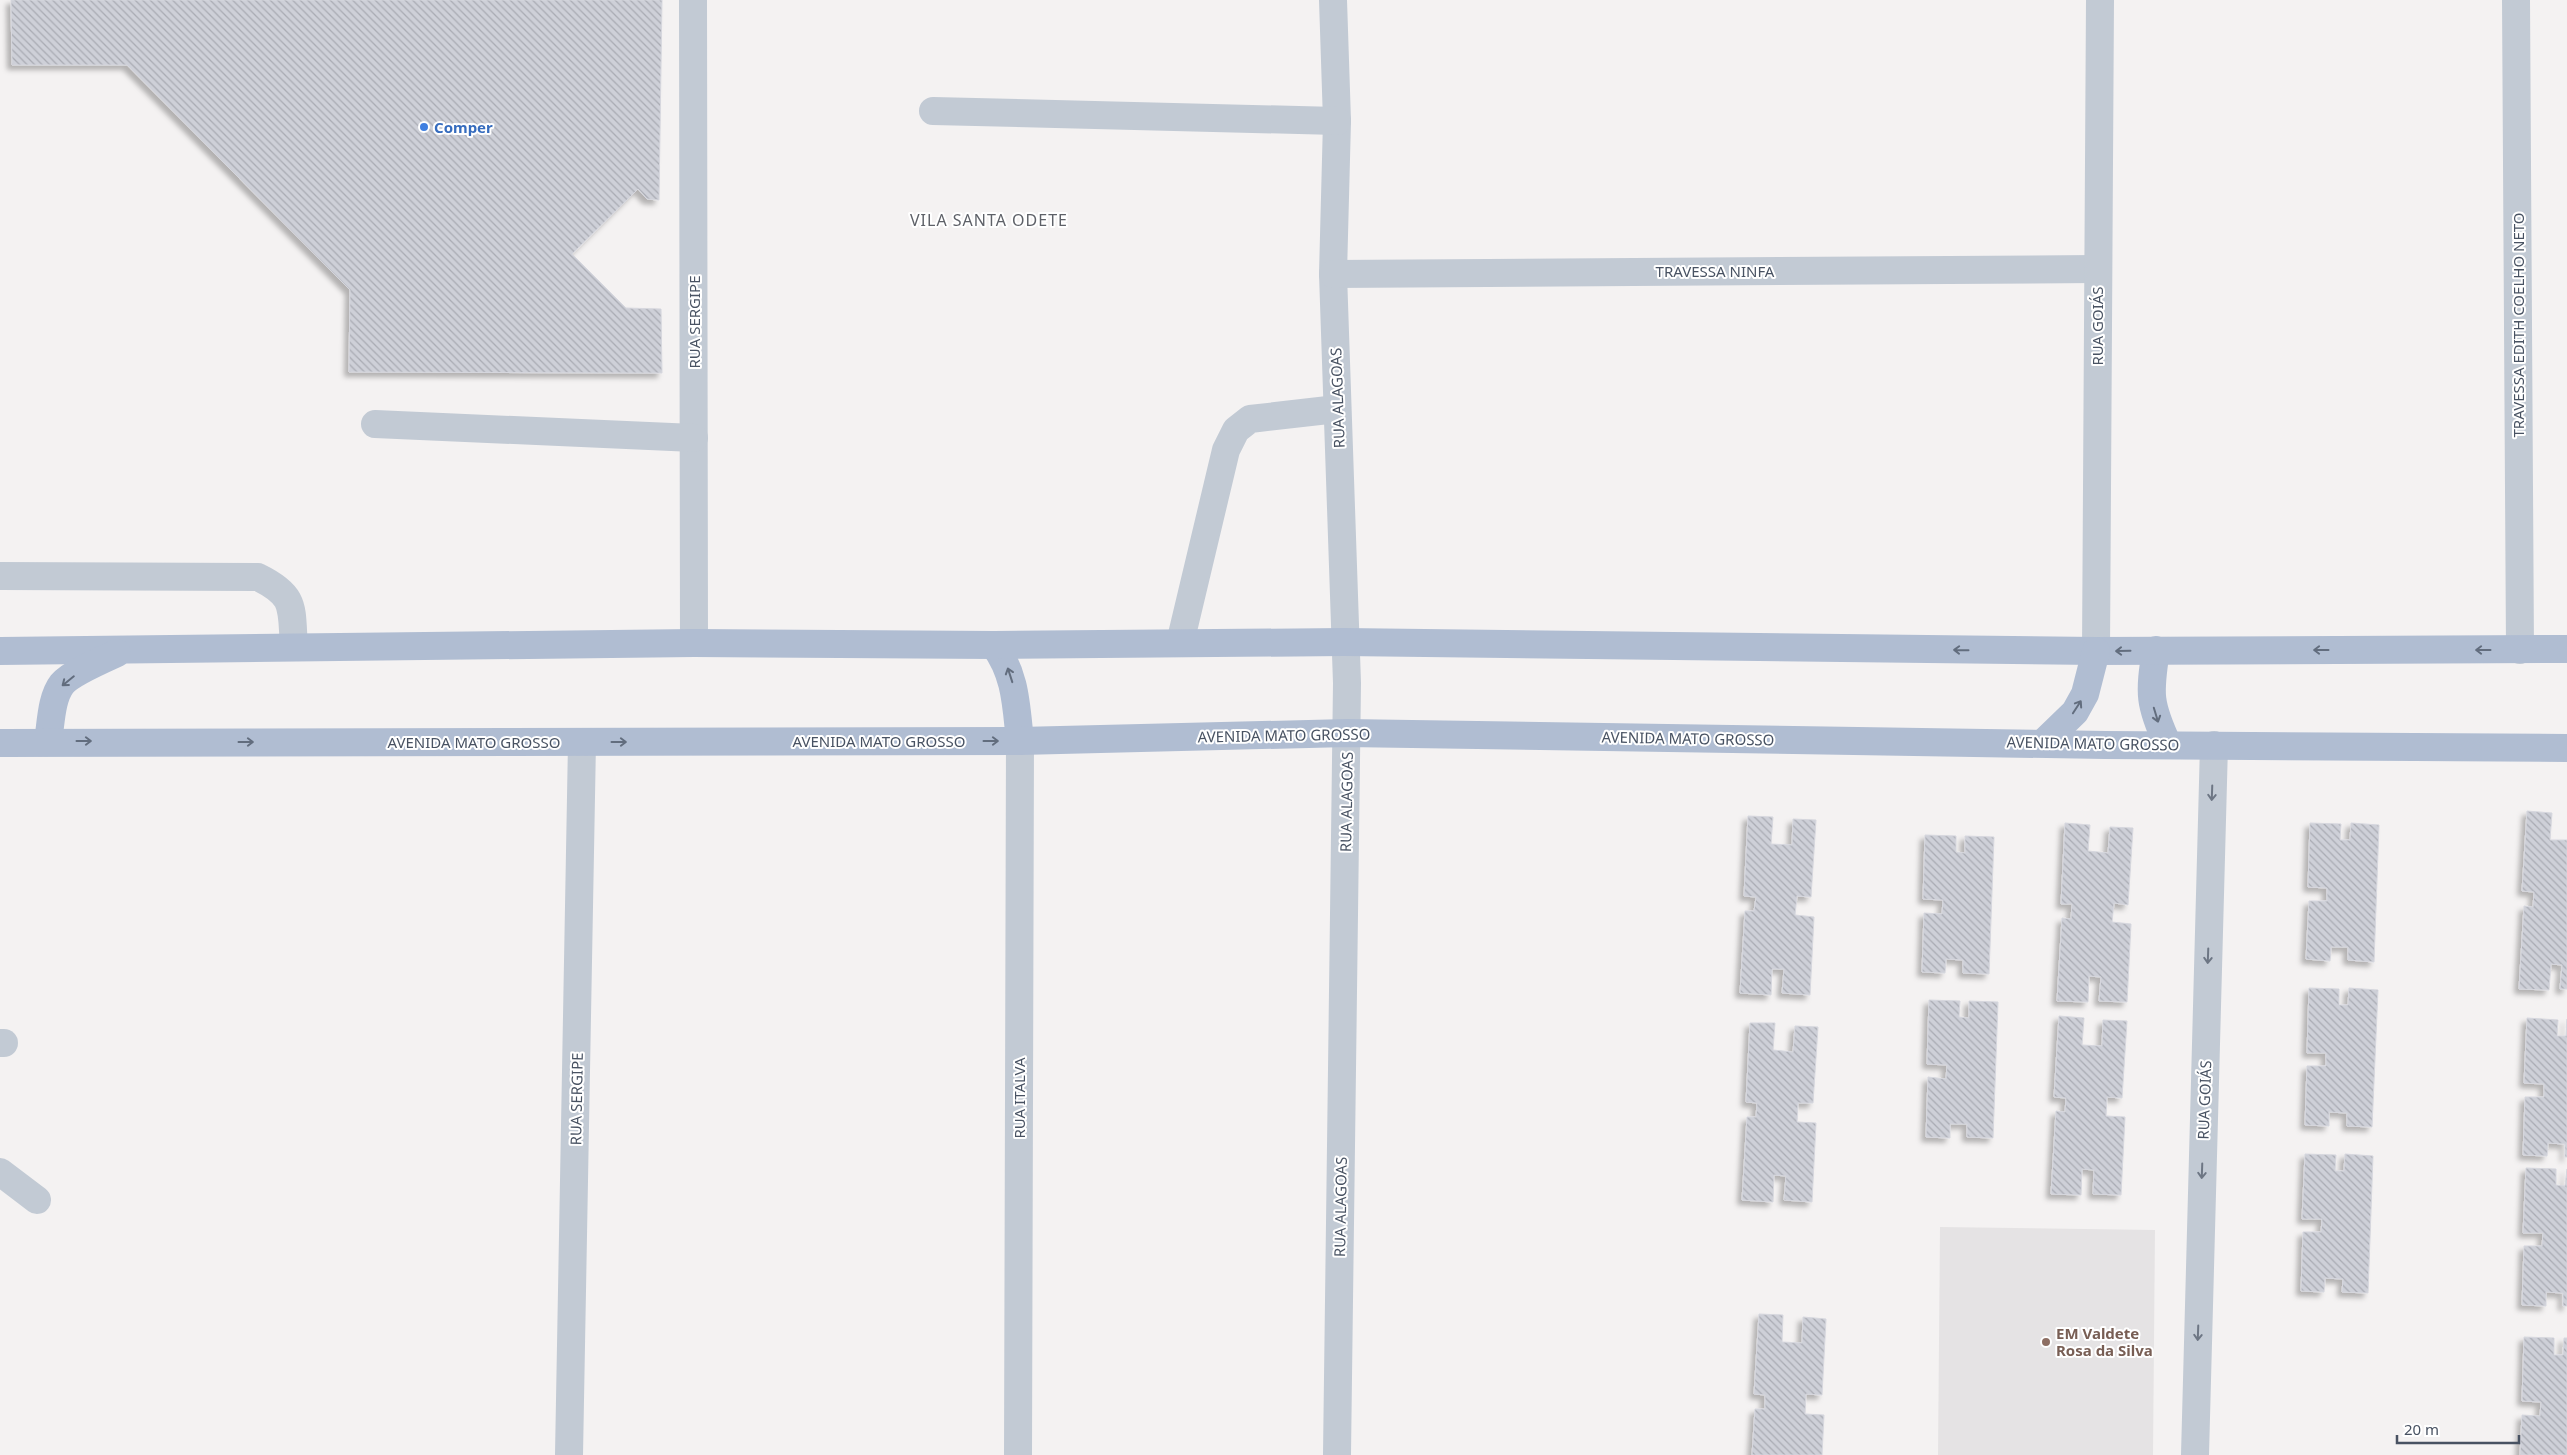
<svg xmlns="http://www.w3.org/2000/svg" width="2567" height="1455" viewBox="0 0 2567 1455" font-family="'Noto Sans',sans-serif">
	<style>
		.education { fill: #e5e3e4 }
		.building { fill: url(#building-back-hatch); stroke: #d6d7de; filter: url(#shadow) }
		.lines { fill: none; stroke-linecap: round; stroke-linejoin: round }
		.minor { stroke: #c2cad4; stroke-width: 28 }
		.major { stroke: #b0bdd2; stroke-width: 28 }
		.oneway { stroke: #626d7e }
		.oneway2 { stroke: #6d7684 }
		.shop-dot { fill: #3f7fe0; stroke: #fff; stroke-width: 2 }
		.education-dot { fill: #8d6e63; stroke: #fff; stroke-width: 2 }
		.labels { text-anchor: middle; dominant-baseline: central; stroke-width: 4; stroke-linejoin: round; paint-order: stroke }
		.shop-label { font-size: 15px; font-weight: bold; fill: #366cbe; stroke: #fff; text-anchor: start }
		.street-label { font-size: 15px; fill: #485262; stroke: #fff }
		.education-label { font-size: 15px; font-weight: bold; fill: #785e54; stroke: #fff; text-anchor: start }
		.neighbourhood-label { font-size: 16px; letter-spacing: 1px; fill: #5e6168; stroke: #fff }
	</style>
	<defs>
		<pattern id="building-back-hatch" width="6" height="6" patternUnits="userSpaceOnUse" patternTransform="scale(1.25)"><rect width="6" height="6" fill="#ced0d8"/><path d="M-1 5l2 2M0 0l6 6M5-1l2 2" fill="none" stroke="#a9abb3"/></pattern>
		<filter id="shadow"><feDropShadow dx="-4.5" dy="4.5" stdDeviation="2.5" flood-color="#0004"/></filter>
	</defs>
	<rect width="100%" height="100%" fill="#f4f2f2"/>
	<polygon class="education" points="1940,1227 2155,1230 2153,1455 1938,1455"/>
	<g class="building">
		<polygon points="11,0 662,0 659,200 647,199 638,189 572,254 626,308 661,309 662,373 349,372 350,290 127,65 12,65"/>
		<polygon points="2527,811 2552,813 2550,840 2567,840 2567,989 2560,989 2562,965 2551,964 2549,990 2519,989 2524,906 2533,907 2534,892 2522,891"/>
		<polygon points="1748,816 1773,817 1771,844 1792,845 1793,819 1816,820 1811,897 1797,896 1795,915 1814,917 1810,995 1782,993 1784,969 1772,969 1771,995 1740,993 1745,911 1754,911 1756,897 1744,896"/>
		<polygon points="2065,823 2090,825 2088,851 2108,853 2110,827 2133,828 2128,905 2114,903 2112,922 2131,924 2127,1002 2099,1001 2101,977 2089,976 2088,1002 2057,1001 2062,918 2071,919 2072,904 2061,904"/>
		<polygon points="2310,823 2341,824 2340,840 2350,840 2351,823 2379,825 2374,962 2348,960 2348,947 2331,947 2330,961 2306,959 2309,901 2327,901 2327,888 2308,887"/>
		<polygon points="1925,835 1956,836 1956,852 1965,853 1965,836 1994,837 1989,974 1963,973 1963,960 1946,959 1945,973 1922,972 1924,913 1942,914 1943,900 1923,899"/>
		<polygon points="2309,988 2339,989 2339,1005 2348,1005 2349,988 2378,990 2372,1127 2347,1126 2347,1113 2329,1112 2329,1126 2305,1125 2307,1066 2326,1066 2326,1053 2307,1053"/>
		<polygon points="1929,1000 1960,1001 1959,1017 1969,1018 1969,1001 1998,1002 1993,1138 1967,1137 1967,1124 1950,1124 1950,1138 1926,1137 1928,1077 1946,1079 1947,1065 1927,1064"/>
		<polygon points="2059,1016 2084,1018 2082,1045 2102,1046 2103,1020 2127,1021 2122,1098 2107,1097 2106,1116 2125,1117 2121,1195 2093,1194 2094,1170 2082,1169 2081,1195 2051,1194 2056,1111 2065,1112 2066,1098 2054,1097"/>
		<polygon points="2527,1018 2558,1020 2557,1036 2566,1036 2567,1019 2567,1157 2565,1157 2565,1144 2548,1143 2547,1156 2523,1155 2525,1097 2544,1097 2544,1084 2524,1083"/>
		<polygon points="1750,1023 1775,1023 1773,1050 1793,1052 1795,1026 1818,1027 1813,1103 1798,1103 1797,1122 1816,1123 1812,1202 1784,1200 1786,1176 1774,1175 1773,1202 1742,1200 1747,1117 1756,1117 1757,1103 1746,1102"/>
		<polygon points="2305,1154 2336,1155 2335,1171 2344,1171 2345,1154 2373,1156 2368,1293 2342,1292 2343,1279 2325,1278 2324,1292 2301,1291 2303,1232 2321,1232 2322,1219 2302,1219"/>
		<polygon points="2526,1168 2556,1169 2556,1185 2565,1186 2567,1169 2567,1306 2563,1306 2563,1293 2546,1292 2546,1306 2522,1305 2524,1246 2542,1246 2543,1233 2523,1233"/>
		<polygon points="1759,1314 1783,1315 1782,1342 1802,1343 1803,1317 1826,1319 1822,1395 1806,1394 1805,1414 1824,1415 1822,1455 1752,1455 1755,1409 1765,1409 1765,1395 1754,1394"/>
		<polygon points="2524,1337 2554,1338 2554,1355 2563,1355 2564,1338 2567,1338 2567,1455 2520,1455 2522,1415 2540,1416 2541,1402 2522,1401"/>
	</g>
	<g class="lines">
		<g class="minor">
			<polyline points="693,0 694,643"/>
			<polyline points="1333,0 1337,121 1333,274 1347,683 1337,1455"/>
			<polyline points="2516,0 2520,650"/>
			<polyline points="933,111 1337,121"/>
			<polyline points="1333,274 2097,269"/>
			<polyline points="375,424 694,438"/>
			<path d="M 0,576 L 258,577 C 297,596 291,608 294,647"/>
			<polyline points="1180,643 1226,450 1236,430 1250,419 1337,409"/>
			<polyline points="2096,651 2100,0"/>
			<polyline points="0,1043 4,1043"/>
			<polyline points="0,1172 37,1200"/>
			<polyline points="569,1455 582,742"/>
			<polyline points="1018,1455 1020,741"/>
			<polyline points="2195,1455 2214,745"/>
		</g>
		<g class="major">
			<path d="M 994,645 C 1016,675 1016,705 1020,741"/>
			<path d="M 2156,650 C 2149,694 2149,704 2168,745"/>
			<polyline points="0,651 694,643 994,645 1344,642 2096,651 2567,649"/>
			<path d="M 48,741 C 51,724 51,698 62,684 C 71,673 104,659 117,653"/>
			<polyline points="2044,742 2075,712 2085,694 2096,651"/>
			<polyline points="0,743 1020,741 1347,733 2105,745 2567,748"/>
		</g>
	</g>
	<defs><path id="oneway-shaft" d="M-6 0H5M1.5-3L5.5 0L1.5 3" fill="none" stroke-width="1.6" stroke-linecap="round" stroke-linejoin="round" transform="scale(1.25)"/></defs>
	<g class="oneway">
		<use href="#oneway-shaft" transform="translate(1961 650) rotate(-179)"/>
		<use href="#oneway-shaft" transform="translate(2321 650) rotate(180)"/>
		<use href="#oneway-shaft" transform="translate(2483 650) rotate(180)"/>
		<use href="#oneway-shaft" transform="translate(2123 651) rotate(179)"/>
		<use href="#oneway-shaft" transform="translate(1010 675) rotate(-108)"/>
		<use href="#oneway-shaft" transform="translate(68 681) rotate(141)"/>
		<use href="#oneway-shaft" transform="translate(2077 707) rotate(-57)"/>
		<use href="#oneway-shaft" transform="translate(2156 715) rotate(73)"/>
		<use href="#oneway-shaft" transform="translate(84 741)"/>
		<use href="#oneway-shaft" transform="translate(991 741)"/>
		<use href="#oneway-shaft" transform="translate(246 742)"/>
		<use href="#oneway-shaft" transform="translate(619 742)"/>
	</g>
	<g class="oneway2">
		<use href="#oneway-shaft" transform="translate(2212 793) rotate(92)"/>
		<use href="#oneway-shaft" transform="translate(2208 956) rotate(92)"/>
		<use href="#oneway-shaft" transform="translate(2202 1171) rotate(92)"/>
		<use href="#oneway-shaft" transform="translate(2198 1333) rotate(92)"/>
	</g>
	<circle class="shop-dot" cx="424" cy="127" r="5"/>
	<circle class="education-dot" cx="2046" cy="1342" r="5"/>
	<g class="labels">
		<g class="shop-label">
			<text x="434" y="127">Comper</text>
		</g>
		<g class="street-label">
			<text x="1715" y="271">TRAVESSA NINFA</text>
			<text transform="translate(694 322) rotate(-90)">RUA SERGIPE</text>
			<text transform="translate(2518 325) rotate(-90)">TRAVESSA EDITH COELHO NETO</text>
			<text transform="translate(2097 326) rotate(-90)">RUA GOIÁS</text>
			<text transform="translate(1337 398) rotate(-92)">RUA ALAGOAS</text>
			<text transform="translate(1284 735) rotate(-1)">AVENIDA MATO GROSSO</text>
			<text transform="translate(1688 738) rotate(1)">AVENIDA MATO GROSSO</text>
			<text x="879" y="741">AVENIDA MATO GROSSO</text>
			<text x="474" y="742">AVENIDA MATO GROSSO</text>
			<text transform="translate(2093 743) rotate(1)">AVENIDA MATO GROSSO</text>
			<text transform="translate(1346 802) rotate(-89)">RUA ALAGOAS</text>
			<text transform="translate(1019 1098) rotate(-90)">RUA ITALVA</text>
			<text transform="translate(576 1099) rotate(-89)">RUA SERGIPE</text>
			<text transform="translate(2204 1100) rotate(-88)">RUA GOIÁS</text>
			<text transform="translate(1340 1207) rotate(-89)">RUA ALAGOAS</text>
		</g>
		<g class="education-label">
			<text x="2056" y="1333">EM Valdete<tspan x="2056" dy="17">Rosa da Silva</tspan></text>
		</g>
		<g class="neighbourhood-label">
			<text x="989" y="220">VILA SANTA ODETE</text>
		</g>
	</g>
	<path d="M2397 1435v8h122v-8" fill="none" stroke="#485262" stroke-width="2.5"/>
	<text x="2404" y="1435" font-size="15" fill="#485262" stroke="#ffffff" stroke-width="4" paint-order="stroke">20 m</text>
</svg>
